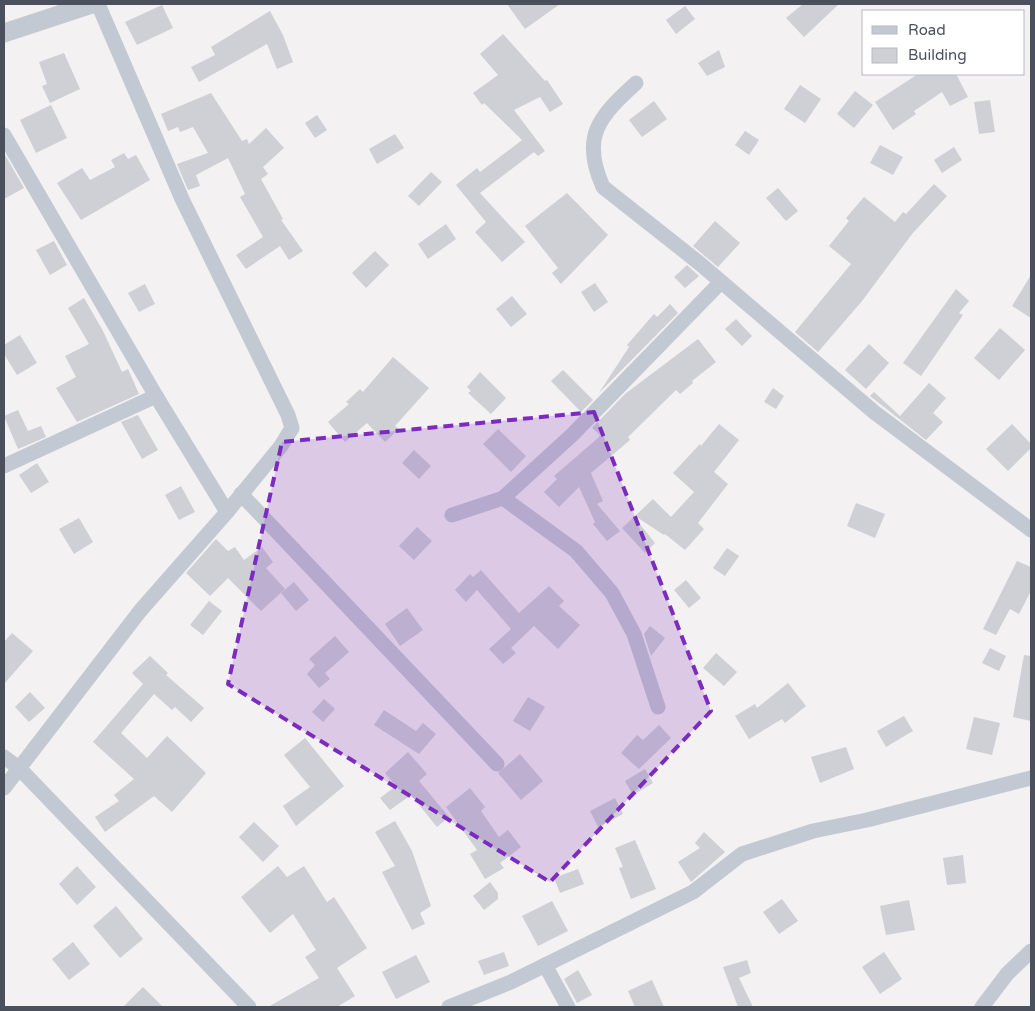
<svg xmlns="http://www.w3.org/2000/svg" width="1035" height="1011" viewBox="0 0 1035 1011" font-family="'Varela Round',sans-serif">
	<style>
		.building { fill: #ced0d5 }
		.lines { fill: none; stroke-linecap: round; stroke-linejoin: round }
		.minor { stroke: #c3c9d2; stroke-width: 15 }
		.tertiary { stroke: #c3c9d2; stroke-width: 19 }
		.marked { fill: #7b2cbf; fill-opacity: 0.2; stroke: #7b2cbf; stroke-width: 4; stroke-dasharray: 10 6; stroke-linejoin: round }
	</style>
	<rect width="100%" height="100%" fill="#f3f1f1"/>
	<g class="building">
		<polygon points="507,4 560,4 525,29"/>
		<polygon points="803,4 839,4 804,37 786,18"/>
		<polygon points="162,5 173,28 137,45 125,22"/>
		<polygon points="685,6 695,19 676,34 666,20"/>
		<polygon points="270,11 283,35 293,62 277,69 267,44 199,82 191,67 215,55 211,47"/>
		<polygon points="503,34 545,81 547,80 563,104 550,112 540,97 514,110 545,151 538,156 534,152 480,193 525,242 502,262 475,232 486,222 456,185 477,168 480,172 522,140 484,103 482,105 473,93 498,75 480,54"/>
		<polygon points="719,50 725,67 707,76 698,63"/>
		<polygon points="64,53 80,89 50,103 42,86 47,84 39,62"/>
		<polygon points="918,74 956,74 968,97 950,106 942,92 914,111 916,114 893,130 875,102"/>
		<polygon points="800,85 821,99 805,123 784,109"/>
		<polygon points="855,91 873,105 854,128 837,114"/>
		<polygon points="211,93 242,141 247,139 249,144 266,128 284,148 263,167 268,174 261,179 283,219 281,220 303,251 289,260 280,246 246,269 236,255 263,237 240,197 245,194 228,158 196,175 200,186 188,190 177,164 208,153 193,127 180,132 178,127 168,131 161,114"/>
		<polygon points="990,100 995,132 979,134 974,102"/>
		<polygon points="654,101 667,119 642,137 629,120"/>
		<polygon points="51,105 67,138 36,153 20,120"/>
		<polygon points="317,115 327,130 315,138 305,123"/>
		<polygon points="745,131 759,140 749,155 735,145"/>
		<polygon points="395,134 404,148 377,164 369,149"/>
		<polygon points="880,145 903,157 893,175 870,163"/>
		<polygon points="954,147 962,160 942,173 934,160"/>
		<polygon points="4,153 24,188 4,199"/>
		<polygon points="124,153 128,159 136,155 150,180 81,220 57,183 82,168 90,180 115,167 111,160"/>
		<polygon points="431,172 442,182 419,206 408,196"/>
		<polygon points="934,184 947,196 912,234 862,301 818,352 795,332 851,264 829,246 849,221 846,218 864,197 895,222 903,212 906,214"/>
		<polygon points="778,188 798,211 786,221 766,198"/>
		<polygon points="567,193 608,235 561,284 552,273 558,268 525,226"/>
		<polygon points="715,221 740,243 718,267 693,246"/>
		<polygon points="446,224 456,239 428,259 418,244"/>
		<polygon points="54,241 67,265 50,275 36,250"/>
		<polygon points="375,251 389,265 366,288 352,273"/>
		<polygon points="687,265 699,276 685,288 674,277"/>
		<polygon points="1031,275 1031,318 1012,306"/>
		<polygon points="595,283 608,302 594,312 581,292"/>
		<polygon points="145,284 155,304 139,312 128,293"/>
		<polygon points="956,289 969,301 959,313 963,315 921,376 903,363"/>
		<polygon points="512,296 527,314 511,327 496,309"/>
		<polygon points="84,298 103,331 122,372 128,369 139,394 77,422 56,388 76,377 65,356 89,344 68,308"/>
		<polygon points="670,304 678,313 599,393 629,347 627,345 654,314 657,317"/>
		<polygon points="736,319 752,336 742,346 725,329"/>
		<polygon points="1000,328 1025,350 999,380 974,358"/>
		<polygon points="20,335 37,363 17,375 4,354 4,345"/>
		<polygon points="698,339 716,362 692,381 693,383 680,394 676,390 628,437 630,440 591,473 603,501 597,504 620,531 607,541 593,524 595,522 579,487 559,507 544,492 557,479 554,476 598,438 600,435 592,428 625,394"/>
		<polygon points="869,344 889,363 866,389 845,370"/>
		<polygon points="393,357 429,388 395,426 399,429 385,442 367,423 345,442 328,422 349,404 346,402 360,389 363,392"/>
		<polygon points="563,370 593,400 581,412 551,381"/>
		<polygon points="480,372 506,398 491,414 468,393 471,391 467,387"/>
		<polygon points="929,383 946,398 933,413 943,422 926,440 870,396 874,392 900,416"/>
		<polygon points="773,388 784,396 776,409 764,402"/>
		<polygon points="18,410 28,431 41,426 46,437 18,449 4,416"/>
		<polygon points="138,415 158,450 142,459 121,422"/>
		<polygon points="719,424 739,440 714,472 728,484 698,523 704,529 685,550 665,534 664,535 635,516 653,499 671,517 694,492 673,473 700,444 701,446"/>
		<polygon points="1012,424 1031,444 1031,448 1008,471 986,449"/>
		<polygon points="498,429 526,456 511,472 483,444"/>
		<polygon points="414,450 431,466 419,479 402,463"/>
		<polygon points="37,463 49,482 31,493 19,475"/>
		<polygon points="181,486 195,512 179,520 165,495"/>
		<polygon points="856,503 885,514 875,538 847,526"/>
		<polygon points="634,517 655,543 645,553 622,528"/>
		<polygon points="79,518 93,542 74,554 59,529"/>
		<polygon points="417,527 432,541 414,560 399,546"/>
		<polygon points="216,539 228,551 235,547 244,560 262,547 273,562 266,568 285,589 261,611 228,578 210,596 186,573"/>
		<polygon points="727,548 739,556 725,576 713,568"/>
		<polygon points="1017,561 1031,567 1031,591 1019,614 1010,609 996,635 983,629"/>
		<polygon points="481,570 519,613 549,586 564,601 559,606 580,625 558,649 534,626 511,648 516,653 503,664 489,649 511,629 477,590 466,602 455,590 470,574 473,577"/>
		<polygon points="686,580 701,598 689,608 674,590"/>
		<polygon points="294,582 309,600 296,611 281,593"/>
		<polygon points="209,601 222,611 203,635 190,625"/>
		<polygon points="407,608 423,630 400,646 385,624"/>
		<polygon points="650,626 665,638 651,656 644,634"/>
		<polygon points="12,633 33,651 4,684 4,642"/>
		<polygon points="335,636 349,652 325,673 330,679 319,688 307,674 315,665 309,659"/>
		<polygon points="990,648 1006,656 999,671 982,663"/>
		<polygon points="716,653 737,672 724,686 703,668"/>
		<polygon points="1024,655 1031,656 1031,721 1013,717"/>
		<polygon points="150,656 168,673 166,675 204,708 191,722 175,707 172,710 154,694 121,733 147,758 167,736 206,773 172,812 154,796 105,832 95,817 119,801 114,795 134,779 93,742 143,684 132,673"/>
		<polygon points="788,683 806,706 785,723 782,719 749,739 735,716 755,704 757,708"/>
		<polygon points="30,692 45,708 29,722 15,707"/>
		<polygon points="528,697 545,707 530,731 513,721"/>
		<polygon points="324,699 335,709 323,722 312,712"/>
		<polygon points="384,710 416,731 423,723 436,734 419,754 374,725"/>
		<polygon points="904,716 913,731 886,747 877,731"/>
		<polygon points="974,717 1000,723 992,755 966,749"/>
		<polygon points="659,725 671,738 639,769 621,753 637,735 643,740"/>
		<polygon points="305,738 344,786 296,826 283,806 310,787 284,755"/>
		<polygon points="846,747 854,769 820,783 811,757"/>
		<polygon points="408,752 427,774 419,781 449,817 437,827 411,795 390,810 380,798 396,786 385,773"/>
		<polygon points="520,754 543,781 521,800 498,773"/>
		<polygon points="645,769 653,783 633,795 625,781"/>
		<polygon points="470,788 485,807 481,811 499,837 508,830 521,847 500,863 504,868 485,879 470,854 477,850 446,807"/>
		<polygon points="615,798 623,814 598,827 590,811"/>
		<polygon points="395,821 412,851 431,906 420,913 425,924 412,930 382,872 395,866 375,832"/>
		<polygon points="254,822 279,846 263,862 239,837"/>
		<polygon points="704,832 725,852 691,882 678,862 700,848 695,843"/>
		<polygon points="635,840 656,889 631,899 619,868 623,867 615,848"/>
		<polygon points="963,855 966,883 947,885 943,858"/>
		<polygon points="77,866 96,887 77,905 59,884"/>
		<polygon points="278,866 287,877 304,866 327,902 334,897 367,948 337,968 355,996 337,1007 268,1007 319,978 305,957 316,950 293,914 270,933 241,897"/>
		<polygon points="578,869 584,884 560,893 554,878"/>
		<polygon points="490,882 498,893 498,899 484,910 473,896"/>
		<polygon points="782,899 798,921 779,934 763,912"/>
		<polygon points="909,900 915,930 886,935 880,906"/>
		<polygon points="552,901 568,931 538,946 522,916"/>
		<polygon points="116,906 143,939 120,958 93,926"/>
		<polygon points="73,942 90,964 69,980 52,959"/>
		<polygon points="504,952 509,966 484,975 478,961"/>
		<polygon points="884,952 902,979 880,994 862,967"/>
		<polygon points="416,955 430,982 396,999 382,972"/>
		<polygon points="747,960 751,973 739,978 753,1007 738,1007 723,967"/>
		<polygon points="578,970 592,995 577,1003 564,979"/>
		<polygon points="652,980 664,1007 635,1007 628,991"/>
		<polygon points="143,987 163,1007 123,1007"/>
	</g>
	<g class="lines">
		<g class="minor">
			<path d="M 636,83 C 600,116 580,136 603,187 L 698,262 L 874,412 L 1031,530"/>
			<polyline points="4,135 156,396 227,512"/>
			<polyline points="4,466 156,396"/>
			<polyline points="241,494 497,764"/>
			<polyline points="503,498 576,551 612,593 634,634 658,707"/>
			<polyline points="452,515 503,498 572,435 720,283"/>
			<polyline points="4,757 19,768 249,1007"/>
			<polyline points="4,788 140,611 227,512 281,446 292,428 288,415 182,199 98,4"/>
			<polyline points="545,965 568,1007"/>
			<polyline points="449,1007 511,982 693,892 742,854 813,831 867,820 1031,778"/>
			<polyline points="982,1007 1007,974 1031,951"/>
		</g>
		<polyline class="tertiary" points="4,33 92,4"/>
	</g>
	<path class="marked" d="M 594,412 L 711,711 L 550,882 L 228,684 L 282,442 Z"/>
	<rect width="1035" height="1011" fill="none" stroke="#4a515d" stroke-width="10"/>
	<rect x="862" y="10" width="162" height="65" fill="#ffffff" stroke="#b7b9be"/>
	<rect x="872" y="26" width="25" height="8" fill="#c3c9d2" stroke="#b7b9be"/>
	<text x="908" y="35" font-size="15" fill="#4a515d">Road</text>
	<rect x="872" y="48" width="25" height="15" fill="#ced0d5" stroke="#b7b9be"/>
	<text x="908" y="60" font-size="15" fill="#4a515d">Building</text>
</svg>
